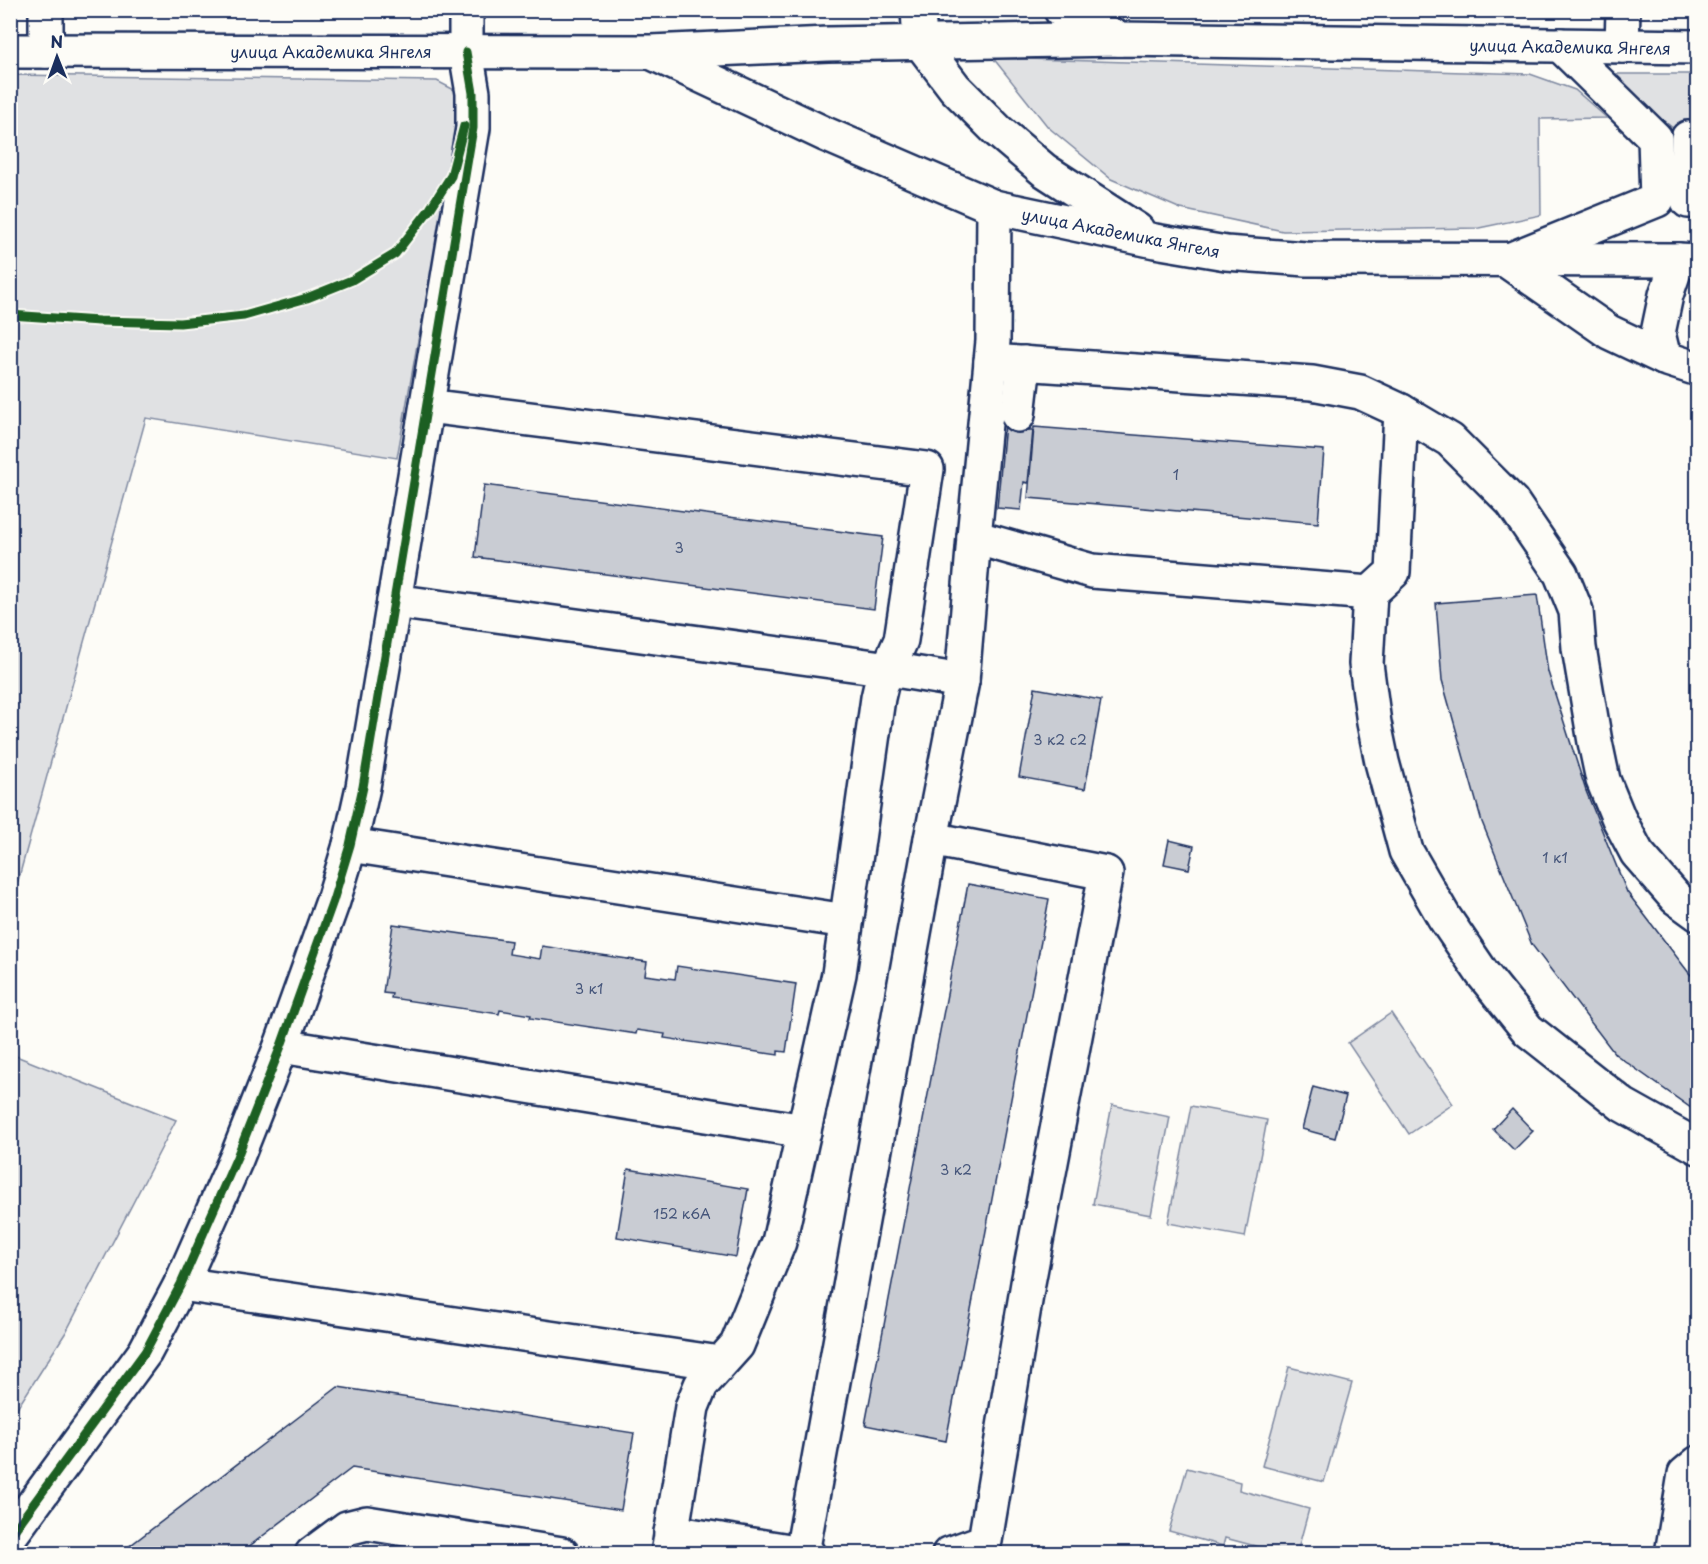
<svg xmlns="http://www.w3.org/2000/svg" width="1708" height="1564" viewBox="0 0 1708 1564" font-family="'Playpen Sans',sans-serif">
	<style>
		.green { fill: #e0e1e3; stroke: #7e88a0; stroke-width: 1.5 }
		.building { fill: #c9ccd3; stroke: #1b2f5e; stroke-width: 1.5 }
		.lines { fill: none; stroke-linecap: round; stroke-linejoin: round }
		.minor-casing { stroke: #1b2f5e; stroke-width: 38 }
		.major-casing { stroke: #1b2f5e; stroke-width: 38 }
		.minor { stroke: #fdfcf7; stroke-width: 33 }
		.major { stroke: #fdfcf7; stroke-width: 33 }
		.cycleway-casing { stroke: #fdfcf7; stroke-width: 13 }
		.cycleway { stroke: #1b5e20; stroke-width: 9 }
		.labels { text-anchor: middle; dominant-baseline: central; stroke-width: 4.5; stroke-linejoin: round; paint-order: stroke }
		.number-label { font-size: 14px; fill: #46567b }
		.street-label { font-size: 16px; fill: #1b2f5e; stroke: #fdfcf7 }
	</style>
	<rect width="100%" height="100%" fill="#fdfcf7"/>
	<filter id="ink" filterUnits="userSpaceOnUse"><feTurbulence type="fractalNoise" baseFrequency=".0167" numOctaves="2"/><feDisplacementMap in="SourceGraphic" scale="12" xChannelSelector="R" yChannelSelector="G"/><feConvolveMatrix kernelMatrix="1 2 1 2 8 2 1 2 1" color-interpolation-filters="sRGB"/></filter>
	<g filter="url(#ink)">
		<g class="green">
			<polygon points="993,58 1530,74 1575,90 1607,118 1540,119 1541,215 1479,228 1283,231 1181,209 1111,179 1048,127"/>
			<polygon points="1603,74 1697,74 1697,127 1673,128"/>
			<polygon points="11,75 437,81 464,95 450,190 417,345 397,458 146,418 11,906"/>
			<polygon points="1391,1013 1453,1104 1409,1134 1348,1043"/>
			<polygon points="11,1054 176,1120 66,1332 11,1418"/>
			<polygon points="1112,1105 1170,1117 1151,1215 1093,1204"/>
			<polygon points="1191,1106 1267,1120 1245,1237 1168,1223"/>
			<polygon points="1289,1367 1352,1383 1324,1482 1262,1466"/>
			<polygon points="1187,1468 1240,1482 1239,1490 1309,1509 1297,1553 1282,1553 1225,1538 1223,1546 1169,1531"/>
		</g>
		<g class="building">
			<polygon points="1006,414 1029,416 1028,430 1033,430 1028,483 1024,482 1021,510 997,508"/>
			<polygon points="1034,427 1324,450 1318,523 1028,498"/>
			<polygon points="484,485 883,537 874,609 475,557"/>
			<polygon points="1537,595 1548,672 1586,791 1627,892 1689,973 1698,981 1698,1113 1615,1054 1532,945 1482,822 1442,680 1436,603"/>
			<polygon points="1035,688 1101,700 1085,789 1019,777"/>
			<polygon points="1169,840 1194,846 1189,869 1164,864"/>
			<polygon points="968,884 1049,899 946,1441 865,1425"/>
			<polygon points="393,924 511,941 509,954 540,959 542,946 647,962 645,975 675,979 677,966 796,984 786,1052 778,1051 778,1055 664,1038 665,1034 637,1030 636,1034 530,1018 531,1015 500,1010 499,1014 391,998 392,994 383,993"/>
			<polygon points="1313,1087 1346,1096 1335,1138 1302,1129"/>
			<polygon points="1512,1109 1533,1131 1514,1150 1493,1129"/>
			<polygon points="628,1169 748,1189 736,1257 617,1237"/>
			<polygon points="338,1387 634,1433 621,1510 352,1468 239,1554 119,1554"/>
		</g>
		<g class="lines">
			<g class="minor-casing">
				<g id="minor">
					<polyline points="918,10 920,42"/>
					<polyline points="1061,10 1119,39"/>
					<polyline points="1622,46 1623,10"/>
					<polyline points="46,51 46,10"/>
					<polyline points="1688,138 1688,201 1698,201"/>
					<polyline points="1509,260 1657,200 1655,138 1560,45"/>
					<polyline points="1507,261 1609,332 1664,358 1698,369"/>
					<polyline points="1664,358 1658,333 1666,295 1678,260"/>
					<polyline points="991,361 1312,383 1360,392 1401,411 1450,440 1512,502 1561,574 1576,611 1579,648 1595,742 1603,780 1619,819 1637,853 1676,898 1698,914"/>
					<polyline points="427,406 927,469 901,640 881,685 878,698 839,974 779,1242 737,1345 701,1385 692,1407 668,1554"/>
					<polyline points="1018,415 1024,363"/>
					<polyline points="974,537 1092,571 1370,593 1393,572 1401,411"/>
					<polyline points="1370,593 1366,664 1374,723 1382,762 1406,851 1444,917 1482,973 1528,1030 1623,1105 1698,1147"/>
					<polyline points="394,601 889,669 962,681"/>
					<polyline points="931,839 1106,873 1028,1283 985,1541 949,1554"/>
					<polyline points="350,845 846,921"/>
					<polyline points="281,1046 804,1131"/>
					<polyline points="181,1284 720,1363"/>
					<polyline points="671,1532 808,1554"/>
					<polyline points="10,1536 145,1352 181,1284 237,1157 281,1046 333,901 350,845 363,787 473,128 473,93 466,52 466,10"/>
					<polyline points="802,1553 931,839 962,681 974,537 993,341 994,207"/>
					<polyline points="312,1554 347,1528 367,1523 562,1554"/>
					<polyline points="1672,1554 1685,1474 1698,1463"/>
				</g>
			</g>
			<g class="major-casing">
				<g id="major">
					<polyline points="920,42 955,88 998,131 1044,170 1137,230"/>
					<polyline points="10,51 651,52 828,44 1119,39 1698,47"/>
					<polyline points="655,54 825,134 994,207 1155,241 1226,253 1306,259 1678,260 1698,261"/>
				</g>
			</g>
			<use href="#minor" class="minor"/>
			<use href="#major" class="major"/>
			<g class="cycleway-casing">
				<g id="cycleway">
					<polyline points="10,315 99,321 180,323 244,316 307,298 352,280 395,254 430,209 451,176 464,126"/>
					<polyline points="10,1536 145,1352 181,1284 237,1157 281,1046 333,901 350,845 363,787 473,128 473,93 466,52"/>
				</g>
			</g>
			<use href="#cycleway" class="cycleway"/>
		</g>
	</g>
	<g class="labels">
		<g class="number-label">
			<text x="1176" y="474">1</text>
			<text x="679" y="547">3</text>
			<text x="1060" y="739">3 к2 с2</text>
			<text x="1555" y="857">1 к1</text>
			<text x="589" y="988">3 к1</text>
			<text x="956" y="1169">3 к2</text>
			<text x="682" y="1213">152 к6А</text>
		</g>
		<g class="street-label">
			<text transform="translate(1570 46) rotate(1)">улица Академика Янгеля</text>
			<text x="331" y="51">улица Академика Янгеля</text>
			<text transform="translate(1121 232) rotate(11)">улица Академика Янгеля</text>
		</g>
	</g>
	<rect width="1708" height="1564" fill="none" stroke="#fdfcf7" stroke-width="36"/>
	<rect x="18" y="18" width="1672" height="1528" fill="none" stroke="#1b2f5e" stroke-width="2" filter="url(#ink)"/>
	<g transform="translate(57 57) rotate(359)" stroke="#fdfcf7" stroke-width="4.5" paint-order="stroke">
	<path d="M0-4.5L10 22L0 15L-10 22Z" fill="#1b2f5e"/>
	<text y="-9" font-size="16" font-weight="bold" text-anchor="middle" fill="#1b2f5e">N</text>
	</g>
</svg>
